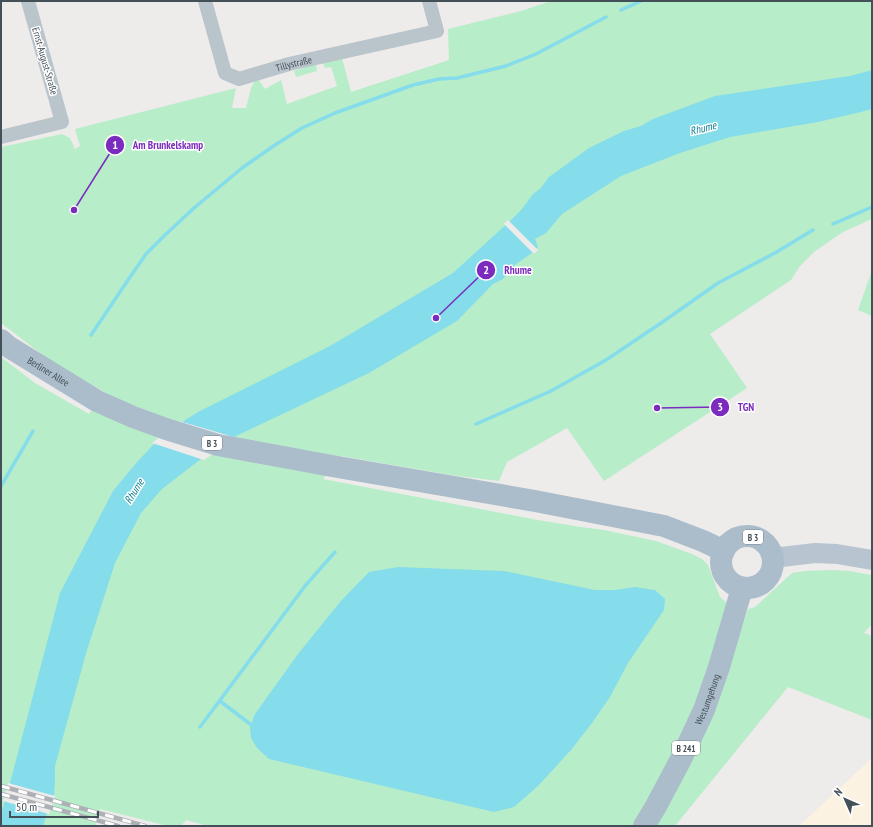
<svg xmlns="http://www.w3.org/2000/svg" width="873" height="827" viewBox="0 0 873 827" font-family="'PT Sans Narrow',sans-serif">
	<style>
		.commercial { fill: #fbf2e2 }
		.green { fill: #b8edc9 }
		.water { fill: #85dcea }
		.pier { fill: #eeebeb }
		.lines { fill: none; stroke-linecap: round; stroke-linejoin: round }
		.stream { stroke: #85dcea; stroke-width: 3.5 }
		.minor { stroke: #b9c4cb; stroke-width: 14 }
		.secondary { stroke: #b8c5d0; stroke-width: 20 }
		.primary { stroke: #abbdcb; stroke-width: 22 }
		.rail-casing { stroke: #adb1b6; stroke-width: 4.5 }
		.rail { stroke: #fff; stroke-width: 3; stroke-dasharray: 9; stroke-linecap: butt }
		.labels { text-anchor: middle; dominant-baseline: central; stroke-width: 3; stroke-linejoin: round; paint-order: stroke }
		.shield { fill: #fff; stroke: #7c848a; stroke-width: 1 }
		.shield-label { font-size: 9px; font-weight: bold; fill: #445058 }
		.street-label { font-size: 10px; fill: #445058; stroke: #fff }
		.water-label { font-size: 11px; font-style: italic; fill: #0d8194; stroke: #fff }
		.leader { fill: none; stroke: #7b2cbf; stroke-width: 1.5 }
		.callout-dot { fill: #7b2cbf; stroke: #fff; stroke-width: 1.5 }
		.mark-label { font-size: 12px; text-anchor: middle; font-weight: bold; fill: #fff }
		.callout-label { font-size: 11px; text-anchor: middle; font-weight: bold; fill: #7b2cbf; stroke: #fff; stroke-width: 3; stroke-linejoin: round; paint-order: stroke }
	</style>
	<rect width="100%" height="100%" fill="#eeebeb"/>
	<polygon class="commercial" points="872,758 872,826 799,826"/>
	<g class="green">
		<polygon points="551,1 872,1 872,219 843,232 814,252 800,266 791,280 710,334 747,388 604,481 567,428 507,462 499,481 457,476 341,456 323,479 538,520 581,527 604,530 656,541 692,554 702,559 708,565 720,597 727,603 701,699 634,826 208,826 186,820 181,826 168,826 100,809 95,826 1,826 1,357 35,383 89,414 103,391 53,363 1,323 1,147 62,134 70,138 75,149 80,146 75,129 236,88 232,108 246,108 251,88 254,82 259,80 265,89 281,80 287,104 337,86 331,67 325,68 323,63 342,58 351,92 449,60 448,29 521,11"/>
		<polygon points="316,64 317,71 296,77 294,71"/>
		<polygon points="872,270 872,316 858,310"/>
		<polygon points="832,570 849,571 872,575 872,624 864,633 872,636 872,720 788,687 675,826 654,826 722,686 748,609 755,607 792,573 805,571"/>
	</g>
	<g class="water">
		<polygon points="872,70 872,109 861,112 818,122 730,137 680,153 621,176 562,214 546,233 535,239 538,247 532,253 516,264 503,279 493,284 457,321 369,373 234,437 201,459 162,489 141,513 115,563 87,650 55,766 55,780 54,796 47,813 43,826 2,826 1,814 10,783 60,593 113,491 137,462 154,444 182,422 198,412 330,346 453,273 511,220 522,209 533,194 540,189 549,177 589,148 624,131 641,126 653,119 715,96 850,76"/>
		<polygon points="398,567 504,571 595,590 615,590 635,587 655,590 665,599 664,610 628,663 610,697 592,723 571,750 538,786 514,807 494,812 269,759 257,748 251,738 250,727 255,714 298,654 340,602 369,572"/>
	</g>
	<g class="pier">
		<polygon points="508,220 538,250 534,254 504,224"/>
		<polygon points="179,421 234,437 235,439 204,460 152,443"/>
		<polygon points="8,783 55,796 49,814 3,801"/>
	</g>
	<g class="lines">
		<g class="stream">
			<polyline points="621,10 641,1"/>
			<polyline points="833,224 872,207"/>
			<polyline points="91,335 128,280 146,254 165,235 194,208 242,168 275,145 302,128 335,113 413,85 439,79 457,78 506,66 536,54 606,17"/>
			<polyline points="476,424 551,391 606,360 664,321 718,283 775,253 813,230"/>
			<polyline points="1,486 33,431"/>
			<polyline points="220,701 254,727"/>
			<polyline points="200,727 305,586 335,552"/>
		</g>
		<g class="minor">
			<path id="s1" d="M 205,1 L 225,73 L 239,79 L 289,64 L 437,31 L 429,1"/>
			<polyline points="1,137 62,122 28,1"/>
		</g>
		<polyline class="secondary" points="773,558 815,553 837,554 872,560"/>
		<g class="primary">
			<path id="s2" d="M 1,340 L 9,347 L 97,401 L 133,417 L 166,429 L 218,445 L 332,466 L 535,501 L 664,526 L 703,541 L 724,551"/>
			<circle cx="747" cy="562" r="26"/>
			<path id="s3" d="M 644,826 L 655,808 L 681,759 L 704,710 L 719,667 L 742,588"/>
		</g>
		<g class="rail-casing">
			<g id="rail">
				<polyline points="1,786 145,826"/>
				<polyline points="1,794 118,826"/>
			</g>
		</g>
		<use href="#rail" class="rail"/>
	</g>
	<g class="labels">
		<g class="shield">
			<rect x="202" y="436" width="20" height="14" rx="3"/>
			<rect x="743" y="530" width="20" height="14" rx="3"/>
			<rect x="672" y="741" width="28" height="14" rx="3"/>
		</g>
		<g class="shield-label">
			<text x="212" y="443">B 3</text>
			<text x="753" y="537">B 3</text>
			<text x="686" y="748">B 241</text>
		</g>
		<g class="street-label">
			<text transform="translate(45 61) rotate(74)">Ernst-August-Straße</text>
			<text stroke="none"><textPath href="#s1" startOffset="147">Tillystraße</textPath></text>
			<text stroke="none"><textPath href="#s2" startOffset="57">Berliner Allee</textPath></text>
			<text stroke="none"><textPath href="#s3" startOffset="142">Westumgehung</textPath></text>
		</g>
		<g class="water-label">
			<text transform="translate(703 128) rotate(-14)">Rhume</text>
			<text transform="translate(134 491) rotate(-58)">Rhume</text>
		</g>
	</g>
	<path class="leader" d="M74 210L115 145M436 318L486 270M657 408L720 407"/>
	<g class="callout-dot">
		<circle cx="74" cy="210" r="4"/>
		<circle cx="436" cy="318" r="4"/>
		<circle cx="657" cy="408" r="4"/>
		<circle cx="115" cy="145" r="10"/>
		<circle cx="486" cy="270" r="10"/>
		<circle cx="720" cy="407" r="10"/>
	</g>
	<g class="mark-label">
		<text x="115" y="149">1</text>
		<text x="486" y="274">2</text>
		<text x="720" y="411">3</text>
	</g>
	<g class="callout-label">
		<text x="168" y="149">Am Brunkelskamp</text>
		<text x="518" y="274">Rhume</text>
		<text x="746" y="411">TGN</text>
	</g>
	<rect width="873" height="827" fill="none" stroke="#445058" stroke-width="4"/>
	<g transform="translate(845 799) rotate(315)" stroke="#ffffff" stroke-width="3" paint-order="stroke">
	<path d="M0-3L7 15L0 10L-7 15Z" fill="#445058"/>
	<text y="-6" font-size="11" font-weight="bold" text-anchor="middle" fill="#445058">N</text>
	</g>
	<path d="M10 811v6h88v-6" fill="none" stroke="#445058" stroke-width="2"/>
	<text x="16" y="811" font-size="12" fill="#445058" stroke="#ffffff" stroke-width="3" paint-order="stroke">50 m</text>
</svg>
